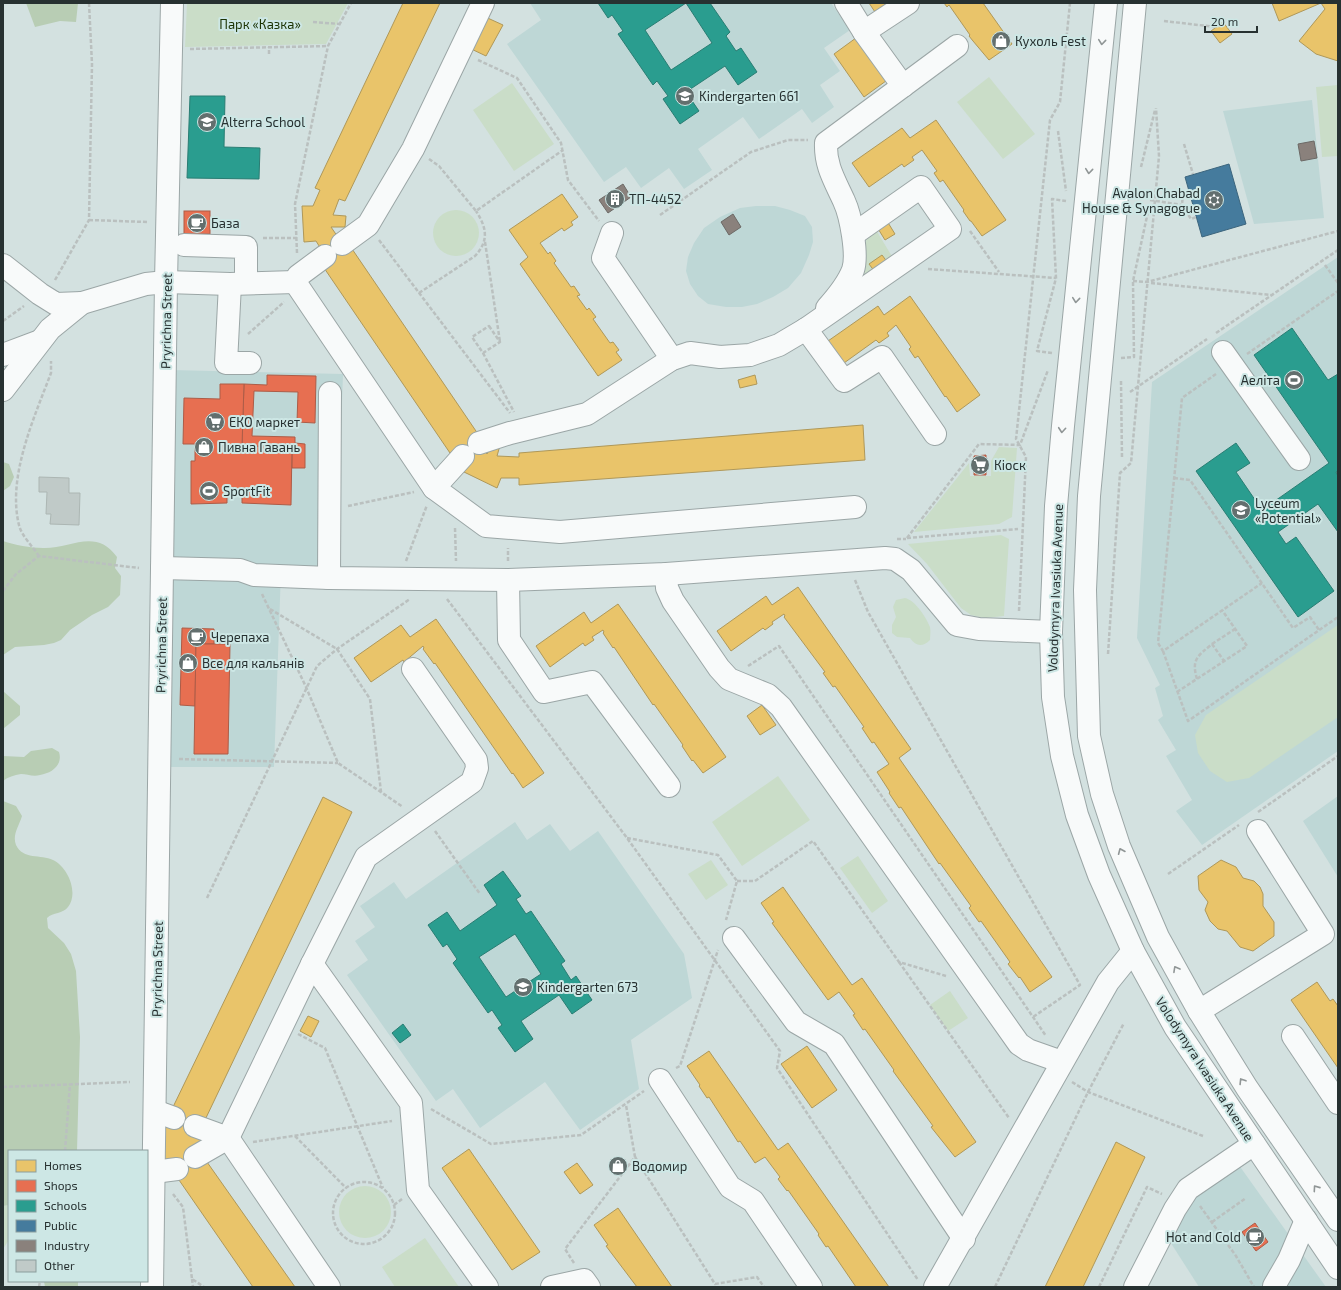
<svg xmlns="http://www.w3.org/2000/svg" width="1341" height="1290" viewBox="0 0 1341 1290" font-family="'Exo 2',sans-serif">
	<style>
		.built { fill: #bed7d6 }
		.green { fill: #caddc8 }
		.forest { fill: #b8cdb4 }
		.homes { fill: #e9c46a; stroke: #af9859 }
		.shops { fill: #e76f51; stroke: #ad5c47 }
		.schools { fill: #2a9d8f; stroke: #297d73; fill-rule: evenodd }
		.public { fill: #457b9d; stroke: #3c657d }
		.industry { fill: #8a817c; stroke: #6c6966 }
		.building { fill: #c0cac8; stroke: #acb6b3 }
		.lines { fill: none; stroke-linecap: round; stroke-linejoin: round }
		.minor-casing { stroke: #9ba6a6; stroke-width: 24 }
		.major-casing { stroke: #9ba6a6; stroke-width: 24 }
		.path { stroke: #bac0bf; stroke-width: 2.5; stroke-dasharray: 4 2; stroke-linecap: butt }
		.minor { stroke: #f8fafa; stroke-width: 22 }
		.major { stroke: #f8fafa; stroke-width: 22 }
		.oneway { stroke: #909696 }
		.labels { text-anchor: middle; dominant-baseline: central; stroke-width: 4; stroke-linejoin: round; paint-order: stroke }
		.park-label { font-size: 13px; fill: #1c3404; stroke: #cde7e5 }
		.poi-label { font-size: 13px; fill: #273131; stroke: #cde7e5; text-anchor: start }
		.street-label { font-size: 13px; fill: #273131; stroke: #cde7e5 }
	</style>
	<rect width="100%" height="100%" fill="#d3e1e0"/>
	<g class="built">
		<polygon points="530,3 831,3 850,30 824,48 840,71 820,85 834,107 812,123 802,109 759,139 743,117 698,149 712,170 684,189 669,168 641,188 626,167 604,182 507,44 541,20"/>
		<polygon points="1312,100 1324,218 1254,224 1223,111"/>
		<polygon points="756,206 775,206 790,210 805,216 812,227 813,242 809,255 801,273 788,288 773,297 757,304 742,307 726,307 708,304 698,296 690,284 686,271 688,257 694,243 704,228 720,217 740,208"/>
		<polygon points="1338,257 1338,751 1202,845 1176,811 1192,800 1166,756 1176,750 1158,720 1163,716 1155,688 1160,685 1137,638 1152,382"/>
		<polygon points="170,370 343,374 336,570 281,571 274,767 166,767"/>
		<polygon points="1338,796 1338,877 1303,821"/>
		<polygon points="515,822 527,840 550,824 570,851 598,831 684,954 692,998 631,1040 639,1089 580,1130 545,1082 480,1128 453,1089 436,1101 347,975 368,960 355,941 375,927 360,906 394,882 406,899"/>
		<polygon points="1236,1161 1326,1287 1199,1287 1167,1237 1188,1193"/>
	</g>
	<g class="green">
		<polygon points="187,3 348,3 326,44 185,47"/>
		<polygon points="989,77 1035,134 1003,159 957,102"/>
		<polygon points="512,83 554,144 514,171 473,110"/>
		<polygon points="1338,85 1338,156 1322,157 1316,87"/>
		<circle cx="456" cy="233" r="23"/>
		<polygon points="873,225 896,263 863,285 867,229"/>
		<polygon points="999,447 1017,448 1012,517 999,524 914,532 969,463 970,476 991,476 991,461"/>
		<polygon points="1001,535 1009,539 1004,616 985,618 971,615 961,608 927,564 908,544"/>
		<path d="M 905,598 C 915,600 926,617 930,627 C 931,631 930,636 930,640 C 923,647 916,647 910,638 L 897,637 L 892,633 L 892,625 L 896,617 L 893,607 L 896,600 Z"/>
		<polygon points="1338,625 1338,717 1249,778 1227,782 1210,771 1198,753 1195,735 1206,715"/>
		<polygon points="778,776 810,820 742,866 712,822"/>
		<polygon points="858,856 888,901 872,913 840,868"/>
		<polygon points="711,860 728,885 706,900 688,874"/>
		<polygon points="950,991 968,1018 948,1031 930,1005"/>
		<circle cx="365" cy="1212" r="26"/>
		<polygon points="9,1205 9,1240 3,1249 3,1206"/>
		<polygon points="425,1238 459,1287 395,1287 382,1267"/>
	</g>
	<g class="forest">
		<polygon points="26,3 78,3 76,22 60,21 35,27"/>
		<polygon points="3,462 9,464 14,477 10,486 3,491"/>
		<path d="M 3,541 C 15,545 30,548 43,548 C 70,549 96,527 117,557 L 115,568 L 121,576 L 120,595 L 108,607 L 92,615 L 70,630 L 61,640 L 54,643 L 44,645 L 15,647 L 3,655 Z"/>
		<polygon points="3,691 20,706 20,715 3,729"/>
		<path d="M 52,748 L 59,752 C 63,765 52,773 40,775 C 33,777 27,774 21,774 C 14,775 8,777 3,781 L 3,756 L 24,757 L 31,751 Z"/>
		<path d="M 3,801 L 16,806 L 22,816 C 19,826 12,835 16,845 C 23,860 41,854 53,860 C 68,867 79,893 68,907 C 63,914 53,912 47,918 L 48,928 L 64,943 L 71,954 L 76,971 L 80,1037 L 77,1151 L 9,1151 L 9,1205 L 3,1206 Z"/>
		<polygon points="44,1281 78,1281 78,1287 45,1287"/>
	</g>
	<g class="homes">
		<polygon points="403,3 440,3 345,201 339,199 333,215 346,216 345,227 331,227 344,246 348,243 478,434 475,437 487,454 494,439 501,442 497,456 519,457 519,453 863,425 865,460 519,485 519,478 501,478 497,488 464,472 468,464 457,449 450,453 320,262 326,257 316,241 304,242 302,206 313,206 320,190 315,188"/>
		<polygon points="869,3 887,3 875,12"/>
		<polygon points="944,3 983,3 1012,44 989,60 973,41 969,36 970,35 949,5 947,7"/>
		<polygon points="1272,3 1338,3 1338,61 1316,54 1299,41 1325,9 1321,3 1279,21"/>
		<polygon points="481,15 503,25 486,56 465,46"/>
		<polygon points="1223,22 1232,34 1220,43 1211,31"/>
		<polygon points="860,35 890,78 864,97 834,54"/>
		<polygon points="936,120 1006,220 982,236 971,221 970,221 963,211 964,210 943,180 940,182 934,173 937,171 922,150 912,157 914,160 904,167 902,164 869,187 852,163 902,128 910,138"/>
		<polygon points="562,194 578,217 571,222 573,225 564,231 562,228 540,243 548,254 550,252 556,261 554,263 571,287 574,286 580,295 577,296 587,310 589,308 596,317 593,319 610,343 613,342 619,350 616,352 622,360 598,376 520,264 528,257 509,230"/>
		<polygon points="887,221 895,234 885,240 877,227"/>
		<polygon points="882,255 888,263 875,272 869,264"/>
		<polygon points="910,296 980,395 957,412 946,396 945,397 918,356 915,358 909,349 911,347 896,325 887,333 889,336 879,343 876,340 844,363 828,341 878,306 884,315"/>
		<polygon points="755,375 757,384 740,388 738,380"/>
		<polygon points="798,587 911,749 899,758 1052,977 1030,992 1020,977 1019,978 1008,964 1010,962 981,921 979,922 969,908 971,906 940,863 939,864 901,807 899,808 889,793 890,792 877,772 889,764 874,742 872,743 862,728 864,727 835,686 833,687 823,673 825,672 784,617 785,616 784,614 772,622 773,624 765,630 763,628 731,651 717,631 766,596 772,605"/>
		<polygon points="618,604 726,757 703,773 693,760 692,761 682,746 683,745 654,704 653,705 614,647 613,648 603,633 604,632 603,630 592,637 594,640 585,646 583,643 550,667 536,646 584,612 591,623"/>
		<polygon points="436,619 544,773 523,788 513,773 512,774 435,663 434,664 423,649 424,648 423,646 404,662 403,660 371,682 354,658 401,625 410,637"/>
		<polygon points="762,705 776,725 760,735 747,716"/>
		<polygon points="323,797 352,812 204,1122 198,1119 190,1136 204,1138 202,1149 189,1147 201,1166 207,1162 295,1287 253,1287 179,1180 183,1177 163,1162 161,1127 170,1127 173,1107"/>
		<polygon points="1221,860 1236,867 1243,878 1254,881 1260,887 1263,894 1263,906 1274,922 1274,936 1253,951 1240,947 1227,931 1218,929 1210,921 1205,910 1208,902 1199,890 1198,876"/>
		<polygon points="783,887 852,985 862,978 976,1142 955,1157 931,1127 933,1126 893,1071 894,1070 865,1029 863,1030 853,1015 855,1014 839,992 828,1000 772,923 774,922 761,903"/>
		<polygon points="1317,982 1330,1001 1333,999 1338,1006 1338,1068 1291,1000"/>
		<polygon points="308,1016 319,1021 311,1037 300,1031"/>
		<polygon points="807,1046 837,1090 812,1108 781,1064"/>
		<polygon points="709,1051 778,1150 788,1143 889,1287 856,1287 828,1246 826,1247 818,1235 819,1234 788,1190 787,1191 778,1179 780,1177 765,1157 755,1163 740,1141 738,1142 709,1097 707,1098 699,1086 700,1085 687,1066"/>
		<polygon points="1116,1142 1145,1157 1083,1287 1045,1287"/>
		<polygon points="469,1149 540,1252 512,1270 442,1168"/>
		<polygon points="577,1163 593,1185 580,1194 564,1172"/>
		<polygon points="618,1208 672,1287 637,1287 606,1246 608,1245 594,1225"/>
	</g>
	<g class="shops">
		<rect x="184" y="211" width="26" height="23"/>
		<polygon points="267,375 316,376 315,423 297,422 298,392 254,391 252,436 295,437 295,443 305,444 305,468 292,468 292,447 242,446 244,384 267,385"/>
		<polygon points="220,384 244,384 242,446 292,447 291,505 242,503 242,490 227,491 227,503 191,504 191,461 195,461 195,444 183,444 184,398 220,399"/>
		<polygon points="986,455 986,475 974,475 974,456"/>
		<polygon points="182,628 214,629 214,644 196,644 195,706 180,705"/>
		<polygon points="196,644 230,644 228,754 194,754"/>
		<polygon points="617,1161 623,1164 618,1171 612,1167"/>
		<polygon points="1255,1223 1268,1242 1256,1251 1242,1232"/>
	</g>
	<g class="schools">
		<path d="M 598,3 L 710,3 L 730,32 L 726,36 L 736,51 L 741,48 L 757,72 L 738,85 L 725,66 L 686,92 L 699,111 L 680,124 L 663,99 L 668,96 L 657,81 L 653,85 L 618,34 L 623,31 L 612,15 L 608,18 ZM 686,3 L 712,43 L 671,70 L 645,30 Z"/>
		<polygon points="190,96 225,96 224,147 260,148 259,179 187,178"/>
		<polygon points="1292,328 1328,380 1338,374 1338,471 1336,472 1338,476 1338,532 1318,504 1278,532 1286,544 1296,537 1334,591 1298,617 1196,471 1236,443 1250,463 1236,472 1262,510 1329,463 1254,355"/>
		<path d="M 503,871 L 521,896 L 516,899 L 526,914 L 531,911 L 565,961 L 561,964 L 571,980 L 576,976 L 592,1000 L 572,1014 L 559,995 L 521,1021 L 533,1039 L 515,1052 L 498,1028 L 502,1025 L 492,1010 L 488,1013 L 453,963 L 457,959 L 447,944 L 443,947 L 428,925 L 447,912 L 460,931 L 497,905 L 484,885 ZM 515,934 L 541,974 L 506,997 L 479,957 Z"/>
		<polygon points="403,1024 411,1035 400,1043 392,1033"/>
	</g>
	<polygon class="public" points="1229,164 1246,224 1202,237 1185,177"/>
	<g class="industry">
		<polygon points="1314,141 1317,158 1301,161 1298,144"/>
		<polygon points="623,184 631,197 608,213 599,200"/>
		<polygon points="733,214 741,227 729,235 721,222"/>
	</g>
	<polygon class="building" points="39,477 69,478 69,493 80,493 79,525 50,524 51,514 46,514 47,492 39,492"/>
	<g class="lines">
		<g class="minor-casing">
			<g id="minor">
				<polyline points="846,3 864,32 903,86"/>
				<polyline points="864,32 908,3"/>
				<polyline points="612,233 603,258 672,359"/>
				<polyline points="342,244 368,225 413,149 483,3"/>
				<polyline points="184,245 246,247 246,283"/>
				<polyline points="3,265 40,294 56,304 82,303"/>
				<polyline points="295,282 434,488 486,526 560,532 855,507"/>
				<polyline points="295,282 298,276 325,256"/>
				<polyline points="230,284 226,363 250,363"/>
				<path d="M 827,308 C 836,298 848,283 853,270 C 858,255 851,216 844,201 C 835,181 825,166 826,143 L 957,46"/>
				<polyline points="806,329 844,381 882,357 935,434"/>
				<polyline points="1223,352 1299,459"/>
				<polyline points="3,355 40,341"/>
				<polyline points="3,390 50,329 82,303 146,284 166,282 230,284 295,282"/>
				<polyline points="479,443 510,433 587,414 672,359 690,353 720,357 750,355 779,345 806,329 950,229 921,187 854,234"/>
				<polyline points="434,488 463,456"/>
				<polyline points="162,568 240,570 254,575 329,578 508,580 666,574 885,558 895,559 911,570 957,625 979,629 1051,632"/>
				<polyline points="666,574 667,588 673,601 719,668 729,679 768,695 781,707 1019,1044 1028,1050 1062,1062"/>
				<polyline points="329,578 330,393"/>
				<polyline points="508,580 509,640 544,692 592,682 669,786"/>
				<polyline points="734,938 796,1022 834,1044 964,1239"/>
				<polyline points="312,964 411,1103 418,1190 487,1287"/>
				<polyline points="1199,1011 1323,934 1258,831"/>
				<polyline points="1293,1036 1338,1103"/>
				<polyline points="660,1080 730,1187 753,1201 811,1287"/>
				<polyline points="155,1111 174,1118"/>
				<polyline points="195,1126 228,1138 329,1287"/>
				<polyline points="195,1157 228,1138 312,964 366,857 472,782 477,768 476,760 413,669"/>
				<polyline points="154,1172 177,1169"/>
				<polyline points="1274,1286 1289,1260 1306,1220"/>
				<polyline points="152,1287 166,282 172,3"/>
				<polyline points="552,1287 584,1280 589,1287"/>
				<polyline points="935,1287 1108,982 1133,951"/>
				<polyline points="1135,1287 1175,1209 1188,1189 1254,1144"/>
			</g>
		</g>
		<g class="major-casing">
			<g id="major">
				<polyline points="1106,3 1063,426 1056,506 1051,632 1053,697 1062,756 1077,815 1099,875 1133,951 1175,1027 1338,1268"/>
				<polyline points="1135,3 1089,496 1085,590 1089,736 1102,794 1119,846 1158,937 1199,1011 1247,1088 1338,1220"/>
			</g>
		</g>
		<g class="path">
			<polyline points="1164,21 1216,27"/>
			<polyline points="313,22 340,24"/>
			<polyline points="190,49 328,46"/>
			<polyline points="269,54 269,47"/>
			<polyline points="478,60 517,78 561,143 568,180 599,221"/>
			<polyline points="1058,131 1066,191"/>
			<polyline points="1184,144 1193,174"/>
			<polyline points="429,159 439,166 476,211 563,150"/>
			<polyline points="1141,167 1155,110"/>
			<polyline points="1189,192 1183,193 1182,205 1191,219 1196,217"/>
			<polyline points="1150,200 1182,205"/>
			<polyline points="660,215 751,152 788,140 808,140"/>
			<polyline points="89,220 147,222"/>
			<polyline points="970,231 999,272"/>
			<polyline points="263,238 297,238"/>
			<polyline points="379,240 510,413"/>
			<polyline points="485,242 500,342"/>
			<polyline points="297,253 295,204 328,46 351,3"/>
			<polyline points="1325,265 1338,283"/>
			<polyline points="928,269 1056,278"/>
			<polyline points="55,280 89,220 92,64 89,3"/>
			<polyline points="1133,281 1147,282 1338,231"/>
			<polyline points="1151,283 1271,295"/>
			<path d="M 419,293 L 475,256 C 489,241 487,228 476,211"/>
			<polyline points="3,321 24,306"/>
			<polygon points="489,326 500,342 483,353 472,337"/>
			<polyline points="1216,333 1338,250"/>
			<polyline points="248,334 284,302"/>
			<polyline points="483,353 514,412"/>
			<polyline points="1052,353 1037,351 1056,278 1052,199 1066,201"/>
			<polyline points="1247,354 1338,291"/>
			<polyline points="1121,358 1134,357 1133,281 1149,207 1136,206"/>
			<polyline points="1216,374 1182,398 1158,643 1163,651 1262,583"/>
			<polyline points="1121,381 1122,458"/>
			<polyline points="1130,392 1207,339"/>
			<polyline points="1174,478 1190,480 1293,628 1310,617 1319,630"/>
			<polyline points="348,506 414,492"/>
			<polyline points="455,528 456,561"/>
			<polyline points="907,538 979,444 1020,445 1048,370"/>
			<polyline points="907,538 1018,529"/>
			<polyline points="897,539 906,539"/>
			<path d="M 39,556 C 33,547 21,535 19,525 C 7,477 34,418 51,373 L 51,361"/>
			<polyline points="406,561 427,505"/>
			<polyline points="508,561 508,548"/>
			<polyline points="855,580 868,612 1080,985 1033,1017"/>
			<polyline points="3,591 16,574 39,556 139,568"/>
			<polyline points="262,594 306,687 338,763 403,807"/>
			<polyline points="447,599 627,838 780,1051 777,1068 918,1280"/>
			<polyline points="270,609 337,649 370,699 381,792"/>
			<polyline points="1019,611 1026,457 1016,439 1050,120 1060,102 1070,3"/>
			<polyline points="1212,644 1235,629"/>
			<polyline points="1163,651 1188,721 1338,617"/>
			<polyline points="1108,654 1120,473 1131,463 1159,156 1156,108"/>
			<polyline points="748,666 779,646 1046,1036"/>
			<path d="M 1197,679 C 1191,659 1198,656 1212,644 L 1224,661"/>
			<polyline points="1177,692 1247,646 1222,610"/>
			<polyline points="179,759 338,763"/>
			<polyline points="1258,812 1338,756"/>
			<polyline points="435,831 480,894"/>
			<polyline points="627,838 718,855 737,881 726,920"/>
			<polyline points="1168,874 1239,825"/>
			<polyline points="737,881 755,881 813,841 899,962 946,976"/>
			<polyline points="207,898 317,666 337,649 410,599"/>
			<polyline points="899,962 1009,1118"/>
			<polyline points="298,1034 325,1048 383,1188"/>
			<polyline points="676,1068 680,1066 718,950"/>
			<polyline points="1072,1082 1088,1092 1203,1136"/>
			<polyline points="3,1087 130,1082"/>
			<polyline points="431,1109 491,1144 581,1135 644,1091"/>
			<polyline points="295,1136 346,1188"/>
			<polyline points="253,1142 392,1121"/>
			<polyline points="65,1151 70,1084"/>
			<polyline points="635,1157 715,1284 757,1277 764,1287"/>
			<circle cx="364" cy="1213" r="31"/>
			<polyline points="173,1194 183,1207 192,1279 204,1287"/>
			<polyline points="394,1205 402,1199"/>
			<polyline points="1200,1206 1236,1256 1254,1287"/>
			<polyline points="1212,1222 1246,1198"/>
			<polyline points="574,1263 565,1249 635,1157 626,1105"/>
			<polyline points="192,1279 193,1287"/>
			<polyline points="39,1287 40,1281"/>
			<polyline points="995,1287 1088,1092 1124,1023"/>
			<polyline points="1099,1287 1147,1187 1162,1194"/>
		</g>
		<use href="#minor" class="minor"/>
		<use href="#major" class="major"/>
	</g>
	<defs><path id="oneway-chevron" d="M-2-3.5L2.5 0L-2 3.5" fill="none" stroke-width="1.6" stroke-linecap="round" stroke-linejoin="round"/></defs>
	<g class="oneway">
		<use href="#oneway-chevron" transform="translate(1102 42) rotate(96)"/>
		<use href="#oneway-chevron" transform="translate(1089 171) rotate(96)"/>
		<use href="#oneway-chevron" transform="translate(1076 300) rotate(96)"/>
		<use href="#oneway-chevron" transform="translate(1062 430) rotate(95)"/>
		<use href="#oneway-chevron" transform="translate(1121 851) rotate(-113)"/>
		<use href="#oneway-chevron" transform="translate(1176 969) rotate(-119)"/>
		<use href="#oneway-chevron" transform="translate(1242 1081) rotate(-122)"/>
		<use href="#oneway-chevron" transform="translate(1316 1188) rotate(-125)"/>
	</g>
	<defs>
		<g id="shop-disc" transform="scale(1)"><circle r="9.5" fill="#636f6e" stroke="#cde7e5"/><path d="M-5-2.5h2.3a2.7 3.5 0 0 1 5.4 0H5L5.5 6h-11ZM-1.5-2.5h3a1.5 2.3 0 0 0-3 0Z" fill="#fff"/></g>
		<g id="school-disc" transform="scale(1)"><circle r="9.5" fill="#636f6e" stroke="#cde7e5"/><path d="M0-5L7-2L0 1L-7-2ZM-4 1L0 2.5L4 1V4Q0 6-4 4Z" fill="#fff"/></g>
		<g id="building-disc" transform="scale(1)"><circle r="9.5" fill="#636f6e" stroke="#cde7e5"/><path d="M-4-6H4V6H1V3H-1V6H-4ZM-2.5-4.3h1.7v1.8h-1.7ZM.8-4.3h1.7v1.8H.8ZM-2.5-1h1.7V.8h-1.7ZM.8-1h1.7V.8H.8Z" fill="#fff"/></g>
		<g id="synagogue-disc" transform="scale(1)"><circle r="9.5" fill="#636f6e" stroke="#cde7e5"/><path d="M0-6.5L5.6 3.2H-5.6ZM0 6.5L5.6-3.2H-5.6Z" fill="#fff"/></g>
		<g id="cafe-disc" transform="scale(1)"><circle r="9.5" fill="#636f6e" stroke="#cde7e5"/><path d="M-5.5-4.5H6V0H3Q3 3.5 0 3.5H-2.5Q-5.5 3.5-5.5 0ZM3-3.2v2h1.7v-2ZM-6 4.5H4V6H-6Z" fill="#fff"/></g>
		<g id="stadium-disc" transform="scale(1)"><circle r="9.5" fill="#636f6e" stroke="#cde7e5"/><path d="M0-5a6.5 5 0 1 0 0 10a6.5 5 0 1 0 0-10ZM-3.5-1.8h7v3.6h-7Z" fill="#fff"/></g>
		<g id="supermarket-disc" transform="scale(1)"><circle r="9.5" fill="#636f6e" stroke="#cde7e5"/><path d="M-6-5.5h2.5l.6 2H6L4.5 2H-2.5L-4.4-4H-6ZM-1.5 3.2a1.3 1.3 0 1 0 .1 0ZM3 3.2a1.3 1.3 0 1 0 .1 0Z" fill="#fff"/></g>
	</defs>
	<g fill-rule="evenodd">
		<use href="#shop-disc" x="1001" y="41"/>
		<use href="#school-disc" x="685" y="96"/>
		<use href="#school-disc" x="207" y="122"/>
		<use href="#building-disc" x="615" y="199"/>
		<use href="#synagogue-disc" x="1214" y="200"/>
		<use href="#cafe-disc" x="197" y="223"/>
		<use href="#stadium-disc" x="1294" y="380"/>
		<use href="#supermarket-disc" x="215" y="422"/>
		<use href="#shop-disc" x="204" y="447"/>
		<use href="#supermarket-disc" x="980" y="465"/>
		<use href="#stadium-disc" x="209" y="491"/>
		<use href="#school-disc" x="1241" y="510"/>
		<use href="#cafe-disc" x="197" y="637"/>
		<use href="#shop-disc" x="188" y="663"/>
		<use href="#school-disc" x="523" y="987"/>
		<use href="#shop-disc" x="618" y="1166"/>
		<use href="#cafe-disc" x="1255" y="1237"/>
	</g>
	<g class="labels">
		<g class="park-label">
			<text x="260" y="24">Парк «Казка»</text>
		</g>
		<g class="poi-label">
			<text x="1015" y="41">Кухоль Fest</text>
			<text x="699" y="96">Kindergarten 661</text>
			<text x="221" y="122">Alterra School</text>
			<text x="1200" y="193" text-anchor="end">Avalon Chabad<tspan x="1200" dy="15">House &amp; Synagogue</tspan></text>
			<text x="629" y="199">ТП-4452</text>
			<text x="211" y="223">База</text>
			<text x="1280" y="380" text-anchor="end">Аеліта</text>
			<text x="229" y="422">ЕКО маркет</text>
			<text x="218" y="447">Пивна Гавань</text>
			<text x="994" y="465">Кіоск</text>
			<text x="223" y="491">SportFit</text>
			<text x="1255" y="503">Lyceum<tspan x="1255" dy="15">«Potential»</tspan></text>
			<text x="211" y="637">Черепаха</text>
			<text x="202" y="663">Все для кальянів</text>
			<text x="537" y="987">Kindergarten 673</text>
			<text x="632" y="1166">Водомир</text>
			<text x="1241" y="1237" text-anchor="end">Hot and Cold</text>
		</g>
		<g class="street-label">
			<text transform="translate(166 321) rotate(-89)">Pryrichna Street</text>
			<text transform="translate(1055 588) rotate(-88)">Volodymyra Ivasiuka Avenue</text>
			<text transform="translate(161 645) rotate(-89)">Pryrichna Street</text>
			<text transform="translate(157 969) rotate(-89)">Pryrichna Street</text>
			<text transform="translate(1205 1069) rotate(57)">Volodymyra Ivasiuka Avenue</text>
		</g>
	</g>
	<rect width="1341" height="1290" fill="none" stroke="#273131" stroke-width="8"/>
	<rect x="8" y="1150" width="140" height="132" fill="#cde7e5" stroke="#8b9e9d"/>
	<rect x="16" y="1160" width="20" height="12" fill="#e9c46a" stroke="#8b9e9d"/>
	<text x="44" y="1170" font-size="12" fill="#273131">Homes</text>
	<rect x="16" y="1180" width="20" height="12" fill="#e76f51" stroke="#8b9e9d"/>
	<text x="44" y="1190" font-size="12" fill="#273131">Shops</text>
	<rect x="16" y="1200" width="20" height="12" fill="#2a9d8f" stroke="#8b9e9d"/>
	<text x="44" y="1210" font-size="12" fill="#273131">Schools</text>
	<rect x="16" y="1220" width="20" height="12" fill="#457b9d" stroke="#8b9e9d"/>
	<text x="44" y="1230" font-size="12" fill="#273131">Public</text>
	<rect x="16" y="1240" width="20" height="12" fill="#8a817c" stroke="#8b9e9d"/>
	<text x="44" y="1250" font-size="12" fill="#273131">Industry</text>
	<rect x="16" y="1260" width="20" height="12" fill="#c0cac8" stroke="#8b9e9d"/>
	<text x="44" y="1270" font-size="12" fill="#273131">Other</text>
	<path d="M1205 26v6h52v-6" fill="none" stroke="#273131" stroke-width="2"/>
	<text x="1211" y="26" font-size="12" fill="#273131" stroke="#cde7e5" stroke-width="3" paint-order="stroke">20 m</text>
</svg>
